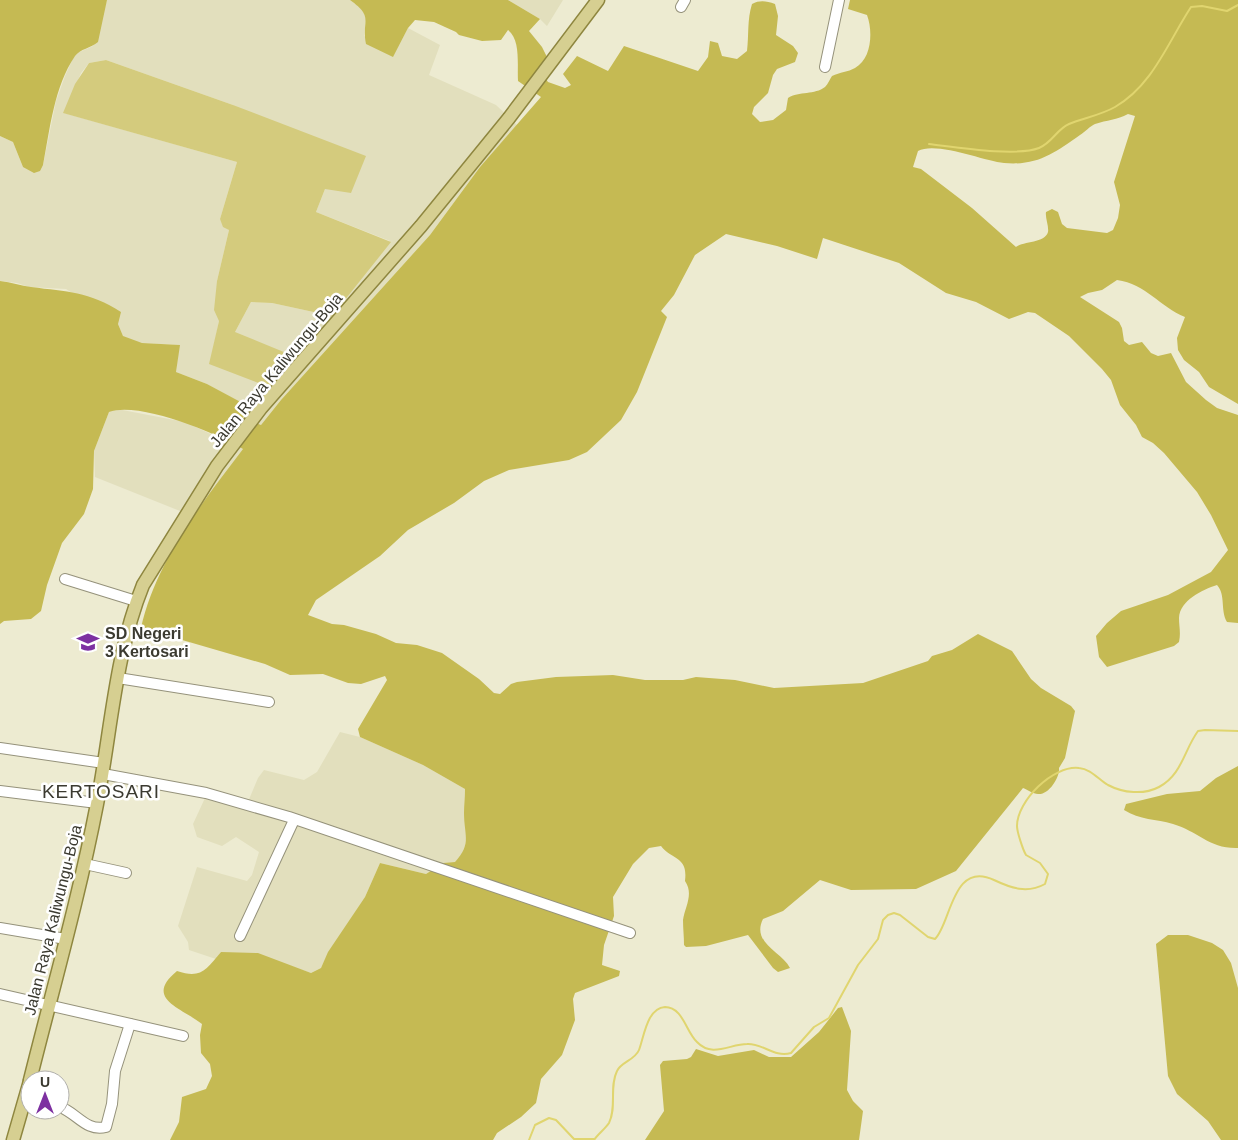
<svg xmlns="http://www.w3.org/2000/svg" width="1238" height="1140" viewBox="0 0 1238 1140" font-family="Arial,sans-serif">
	<style>
		.built { fill: #e2dfbd; fill-rule: evenodd }
		.green { fill: #d4cb7d }
		.forest { fill: #c5ba53; fill-rule: evenodd }
		.lines { fill: none; stroke-linecap: round; stroke-linejoin: round }
		.stream { stroke: #e0d56f; stroke-width: 2 }
		.minor-casing { stroke: #95927b; stroke-width: 12 }
		.major-casing { stroke: #8e863f; stroke-width: 15 }
		.minor { stroke: #fff; stroke-width: 10 }
		.major { stroke: #d6cf91; stroke-width: 12 }
		.labels { text-anchor: middle; dominant-baseline: central; stroke-width: 5; stroke-linejoin: round; paint-order: stroke }
		.street-label { font-size: 16px; fill: #3b3a30; stroke: #fff }
		.poi-label { font-size: 16px; font-weight: bold; fill: #3b3a30; stroke: #fff; text-anchor: start }
		.quarter-label { font-size: 19px; letter-spacing: 1px; fill: #3b3a30; stroke: #fff }
	</style>
	<rect width="100%" height="100%" fill="#edebd1"/>
	<g class="built">
		<path d="M 107,0 L 350,0 L 363,9 L 366,20 L 364,36 L 387,53 L 393,56 L 408,28 L 440,45 L 429,75 L 496,105 L 517,125 L 480,167 L 430,235 L 281,400 L 261,425 L 243,418 L 248,407 L 207,384 L 176,372 L 179,345 L 142,343 L 128,340 L 123,336 L 118,324 L 66,289 L 29,287 L 17,283 L 0,281 L 0,136 L 13,142 L 23,167 L 43,165 L 56,101 L 65,76 L 75,54 L 93,46 ZM 106,60 L 233,105 L 325,189 L 316,212 L 390,241 L 332,316 L 272,303 L 251,302 L 235,332 L 210,364 L 219,321 L 217,281 L 229,230 L 220,219 L 237,162 L 64,113 L 81,73 L 89,63 Z"/>
		<polygon points="508,0 563,0 547,26 540,19"/>
		<polygon points="117,409 185,422 243,449 195,517 95,477 94,451 109,412"/>
		<polygon points="340,732 360,737 423,765 465,789 464,815 467,832 464,852 455,862 443,863 426,874 380,863 365,897 329,952 321,968 311,973 291,966 221,952 216,959 189,950 188,942 178,926 197,867 247,881 252,875 259,852 236,837 222,846 197,837 193,824 205,798 245,809 258,778 264,770 304,780 317,772"/>
	</g>
	<polygon class="green" points="106,60 233,105 366,156 351,193 325,189 316,212 391,242 332,316 272,303 251,302 235,332 296,357 269,387 209,364 219,321 214,310 217,281 229,230 223,227 220,219 237,162 63,113 75,84 89,63"/>
	<g class="forest">
		<path d="M 0,0 L 107,0 L 98,42 C 91,48 80,49 75,56 C 54,87 50,129 43,165 L 40,171 L 34,173 L 23,167 L 13,142 L 0,136 Z"/>
		<path d="M 350,0 L 508,0 L 540,19 L 529,31 L 542,47 L 547,57 L 540,71 L 548,82 L 565,88 L 571,85 L 563,74 L 577,56 L 608,71 L 624,46 L 698,71 L 708,57 L 710,41 L 718,43 L 722,56 L 737,59 L 747,51 C 749,35 747,20 752,4 C 760,0 766,1 775,4 L 778,16 L 776,35 L 793,46 L 798,53 L 795,62 L 777,69 L 773,75 L 768,93 L 754,107 L 752,114 L 760,122 L 773,120 L 786,110 L 788,98 C 799,91 815,95 825,87 C 828,84 830,79 832,76 C 840,72 848,72 855,68 C 872,59 873,31 867,15 L 848,9 L 850,0 L 1238,0 L 1238,404 L 1209,387 L 1199,372 L 1184,360 L 1178,350 L 1177,338 L 1185,317 C 1160,307 1146,284 1117,280 L 1102,290 L 1088,293 L 1080,297 L 1119,322 L 1122,328 L 1124,341 L 1129,345 L 1142,342 L 1151,353 L 1158,356 L 1171,353 L 1186,382 L 1206,400 L 1217,408 L 1238,415 L 1238,623 L 1227,622 C 1220,610 1226,595 1217,585 C 1202,590 1180,600 1179,618 C 1179,626 1181,633 1179,642 L 1174,646 L 1107,667 L 1099,657 L 1096,636 L 1107,623 L 1121,611 L 1168,595 L 1211,572 L 1228,550 L 1211,515 L 1197,492 L 1164,453 L 1153,443 L 1142,437 L 1136,425 L 1120,405 L 1111,380 L 1102,369 L 1069,336 L 1035,313 L 1028,312 L 1009,319 L 976,302 L 946,293 L 899,263 L 823,238 L 817,259 L 777,246 L 726,234 L 695,255 L 674,295 L 661,311 L 667,317 L 637,392 L 621,420 L 587,452 L 569,460 L 509,470 L 484,481 L 454,503 L 408,530 L 380,556 L 316,600 L 308,615 L 332,624 L 344,625 L 376,634 L 396,643 L 417,645 L 442,653 L 479,679 L 494,693 L 500,694 L 511,684 L 517,682 L 556,677 L 613,675 L 645,680 L 683,680 L 696,677 L 735,680 L 774,688 L 863,683 L 928,661 L 932,656 L 952,650 L 978,634 L 1012,651 L 1031,679 L 1041,688 L 1071,706 L 1075,711 L 1065,758 L 1059,768 C 1060,777 1049,795 1038,794 C 1033,794 1028,790 1023,788 L 956,871 L 916,889 L 851,890 L 820,880 L 783,911 L 763,919 C 751,943 782,952 790,968 L 778,972 L 773,968 L 748,935 L 706,946 L 686,947 L 684,945 C 684,937 683,928 683,920 C 685,907 694,894 685,881 C 688,856 673,861 661,846 L 649,848 L 633,864 L 613,897 L 614,916 L 604,945 L 602,965 L 620,971 L 619,976 L 575,993 L 573,999 L 575,1020 L 562,1055 L 541,1079 L 536,1103 L 521,1117 L 497,1133 L 493,1140 L 170,1140 L 179,1122 L 182,1097 L 206,1089 L 212,1076 L 210,1064 L 201,1053 L 200,1035 L 202,1024 C 182,1008 143,999 177,971 C 201,979 206,970 221,952 L 258,953 L 311,973 L 321,968 L 328,952 L 365,897 L 380,863 L 426,874 L 443,863 L 455,862 C 472,844 464,835 464,813 C 464,805 465,797 465,789 L 423,765 L 360,737 L 358,729 L 387,680 L 385,676 L 361,684 L 348,683 L 323,674 L 290,675 L 265,664 L 141,628 C 156,561 202,503 243,449 C 216,433 139,401 109,412 L 94,451 L 93,489 L 84,514 L 62,543 L 47,585 L 41,611 L 31,619 L 4,621 L 0,624 L 0,281 C 11,282 21,286 31,287 C 68,292 88,291 121,312 L 118,324 L 123,336 L 142,343 L 180,345 L 176,372 L 207,384 L 248,406 L 243,418 L 261,425 L 281,400 L 430,235 L 480,167 L 541,97 L 518,81 C 517,65 521,40 508,30 L 501,40 L 482,41 L 459,35 L 456,32 L 434,22 L 415,20 L 408,28 L 393,57 L 366,44 C 361,20 375,18 350,0 ZM 1128,114 L 1135,116 L 1114,182 L 1120,205 L 1118,218 L 1113,230 L 1107,233 L 1067,228 L 1062,224 L 1058,212 L 1052,209 L 1046,212 C 1045,218 1049,226 1048,232 C 1045,243 1024,241 1016,247 L 972,208 L 921,169 L 913,167 L 918,151 C 936,141 984,161 1004,163 C 1038,166 1054,153 1080,135 C 1085,132 1090,126 1095,124 C 1107,120 1117,120 1128,114 Z"/>
		<path d="M 1238,766 L 1238,848 C 1209,849 1198,831 1173,824 C 1156,819 1140,820 1124,810 L 1126,804 L 1167,794 L 1200,791 L 1216,778 Z"/>
		<polygon points="1168,935 1188,935 1212,943 1223,950 1231,963 1238,988 1238,1140 1221,1140 1208,1121 1177,1094 1168,1076 1156,944"/>
		<polygon points="842,1007 851,1031 847,1090 853,1101 863,1111 859,1140 645,1140 664,1111 660,1065 663,1061 687,1059 691,1057 696,1049 718,1056 754,1050 769,1057 791,1057 819,1032 838,1008"/>
	</g>
	<g class="lines">
		<g class="stream">
			<path d="M 929,144 C 955,147 1016,157 1039,148 C 1052,143 1057,129 1069,124 C 1084,118 1101,115 1115,107 C 1153,85 1168,42 1191,7 L 1202,6 L 1227,11 L 1238,5"/>
			<polyline points="529,1140 535,1125 549,1118 556,1120 574,1139 594,1139"/>
			<path d="M 594,1140 C 598,1134 605,1129 609,1123 C 617,1107 609,1087 617,1071 C 621,1062 635,1060 639,1050 C 644,1037 647,1008 665,1007 C 683,1007 686,1032 697,1042 C 712,1058 730,1044 747,1044 C 763,1043 774,1058 791,1053 L 814,1027 L 829,1018 L 858,965 L 878,939 L 883,920 L 888,915 L 894,913 L 900,915 L 928,937 L 935,939 C 951,924 952,860 994,880 C 1011,888 1027,894 1045,884 L 1048,874 L 1040,863 L 1026,855 C 1023,850 1017,832 1017,826 C 1017,801 1053,765 1079,768 C 1091,769 1098,779 1108,785 C 1123,793 1144,795 1159,787 C 1182,775 1184,750 1198,731 L 1205,730 L 1238,731"/>
		</g>
		<g class="minor-casing">
			<g id="minor">
				<polyline points="681,7 685,0"/>
				<polyline points="825,67 839,0"/>
				<polyline points="65,579 136,601"/>
				<polyline points="118,678 269,702"/>
				<polyline points="0,748 104,763"/>
				<polyline points="103,774 206,793 289,817 630,933"/>
				<polyline points="0,791 97,803"/>
				<polyline points="85,864 126,873"/>
				<polyline points="0,928 66,939"/>
				<polyline points="240,936 294,820"/>
				<polyline points="0,994 183,1036"/>
				<path d="M 60,1107 C 77,1113 86,1132 106,1127 L 112,1104 L 115,1071 L 130,1024"/>
			</g>
		</g>
		<g class="major-casing">
			<g id="major">
				<path d="M 30,1080 C 53,988 79,897 97,804 C 111,732 115,654 143,585 L 217,466 L 261,408 L 421,226 L 509,118 L 598,0"/>
				<polyline points="13,1140 30,1081"/>
			</g>
		</g>
		<use href="#minor" class="minor"/>
		<use href="#major" class="major"/>
	</g>
	<defs>
		<g id="school-bare" transform="scale(1.725)"><path d="M0-5L7-2L0 1L-7-2ZM-4 1L0 2.5L4 1V4Q0 6-4 4Z" fill="#7d30a1" stroke="#fff" stroke-width="2.5" paint-order="stroke"/></g>
	</defs>
	<g fill-rule="evenodd">
		<use href="#school-bare" x="88" y="642"/>
	</g>
	<g class="labels">
		<g class="street-label">
			<text transform="translate(276 370) rotate(-50)">Jalan Raya Kaliwungu-Boja</text>
			<text transform="translate(53 920) rotate(-76)">Jalan Raya Kaliwungu-Boja</text>
		</g>
		<g class="poi-label">
			<text x="105" y="633">SD Negeri<tspan x="105" dy="18">3 Kertosari</tspan></text>
		</g>
		<g class="quarter-label">
			<text x="101" y="791">KERTOSARI</text>
		</g>
	</g>
	<g transform="translate(45 1095)"><circle r="24" fill="#ffffff" stroke="#b1b0ac"/>
	<path d="M0-4L9 19L0 12L-9 19Z" fill="#7d30a1"/>
	<text y="-8" font-size="14" font-weight="bold" text-anchor="middle" fill="#3b3a30">U</text>
	</g>
</svg>
